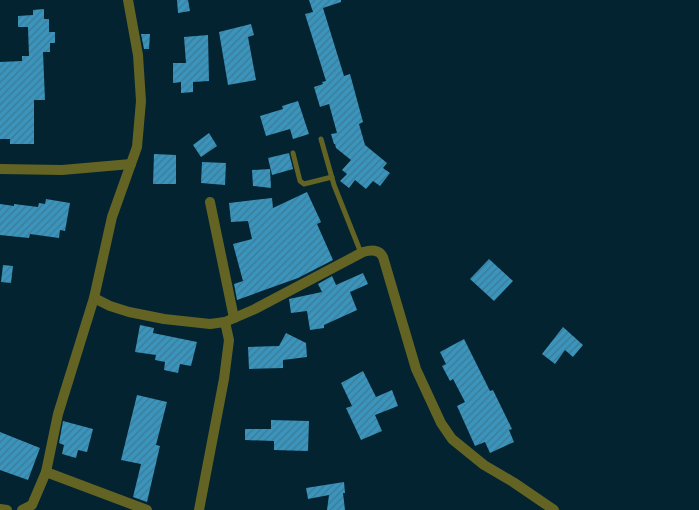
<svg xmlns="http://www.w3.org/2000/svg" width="699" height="510" viewBox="0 0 699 510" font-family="'Archivo Narrow',sans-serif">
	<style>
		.building { fill: url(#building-hatch) }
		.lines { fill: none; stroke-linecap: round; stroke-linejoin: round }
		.service { stroke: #636323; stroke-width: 5 }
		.minor { stroke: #636323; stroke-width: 10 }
	</style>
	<defs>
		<pattern id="building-hatch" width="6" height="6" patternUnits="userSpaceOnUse" patternTransform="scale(1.25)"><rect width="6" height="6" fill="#3a94bc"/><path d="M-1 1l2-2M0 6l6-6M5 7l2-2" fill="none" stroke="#3e7a95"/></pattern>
	</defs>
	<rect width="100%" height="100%" fill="#032331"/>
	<g class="building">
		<polygon points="177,0 188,0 190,11 178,13"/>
		<polygon points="309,0 341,0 341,2 323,8 344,76 350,74 363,122 359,124 365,145 387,163 383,168 390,173 380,186 373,181 366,189 355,180 349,188 340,181 347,174 342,170 351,160 336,148 335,144 334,144 331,134 337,133 329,104 320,107 314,87 323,84 322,82 326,81 305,14 313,12"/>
		<polygon points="44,9 44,19 49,19 49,32 55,32 55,43 50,43 50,52 43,52 45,100 34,100 34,144 10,144 10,139 0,139 0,62 22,61 22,56 29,56 28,27 18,27 18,16 33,15 33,10"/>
		<polygon points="251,24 254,35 248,37 256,80 228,85 219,32"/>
		<polygon points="141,34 150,34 149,49 144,49"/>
		<polygon points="208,35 209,81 193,82 193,92 181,93 181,82 173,83 173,63 186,63 184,37"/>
		<polygon points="298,101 309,134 293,139 290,129 266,136 260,116 283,109 282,106"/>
		<polygon points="209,133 217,146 201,157 193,145"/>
		<polygon points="289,153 293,169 272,175 268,158"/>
		<polygon points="154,154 176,155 176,184 153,184"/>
		<polygon points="202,162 226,163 225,185 201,183"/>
		<polygon points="270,169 271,188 253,186 252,170"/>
		<polygon points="307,192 321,222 317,224 333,260 298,278 237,300 234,284 243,281 233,244 252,239 248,221 231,222 229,203 272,198 273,208"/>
		<polygon points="46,199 70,203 65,231 60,230 59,238 30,234 29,238 0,235 0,204 14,206 14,204 38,207 39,203 45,204"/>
		<polygon points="489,259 513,281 494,301 470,279"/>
		<polygon points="3,265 13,266 11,283 1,282"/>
		<polygon points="363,273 368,284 350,292 357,310 324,325 324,328 310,330 307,311 291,313 289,299 322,292 318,284 332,276 336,285"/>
		<polygon points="140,325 154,328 153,333 197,342 191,366 180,364 178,373 164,370 165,362 155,360 156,355 135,352"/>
		<polygon points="563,327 583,345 573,357 565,350 555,364 542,354"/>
		<polygon points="286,333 306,343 307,357 283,360 283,368 249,369 248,347 279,346"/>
		<polygon points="464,339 490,391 493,390 512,429 509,430 514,442 490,453 485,442 475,446 457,406 465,402 453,379 450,381 442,366 446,364 440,352"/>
		<polygon points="363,371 376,397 392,390 398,406 375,415 382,431 361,440 346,408 352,406 341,383"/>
		<polygon points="137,395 167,402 156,445 160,446 147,502 133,497 141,464 121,460"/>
		<polygon points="271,420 309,421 308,451 274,450 274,441 245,440 245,429 271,429"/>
		<polygon points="63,421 93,429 87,452 78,450 76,458 62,454 64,445 59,443"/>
		<polygon points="0,432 40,448 28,480 0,470"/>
		<polygon points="344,482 345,493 343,493 345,510 327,510 329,495 308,499 306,488"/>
	</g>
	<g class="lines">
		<g class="service">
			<polyline points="321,139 334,185 361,253"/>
			<polyline points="293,153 300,181 304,184 332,177"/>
		</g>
		<g class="minor">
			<polyline points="128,0 138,55 141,101 137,147 112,217 94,298 58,414 46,472 147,510"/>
			<polyline points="0,169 62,170 131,164"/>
			<polyline points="210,202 234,318"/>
			<path d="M 94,298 L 110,306 L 129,312 L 164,319 L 210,324 L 225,322 L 255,309 L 363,252 C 371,250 379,249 383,257 L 416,369 L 441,423 L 452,439 L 484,465 L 513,482 L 554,510"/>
			<polyline points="0,509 7,510"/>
			<polyline points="22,510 32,505 46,472"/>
			<polyline points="199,510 224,379 229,340 225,322"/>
		</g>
	</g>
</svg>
